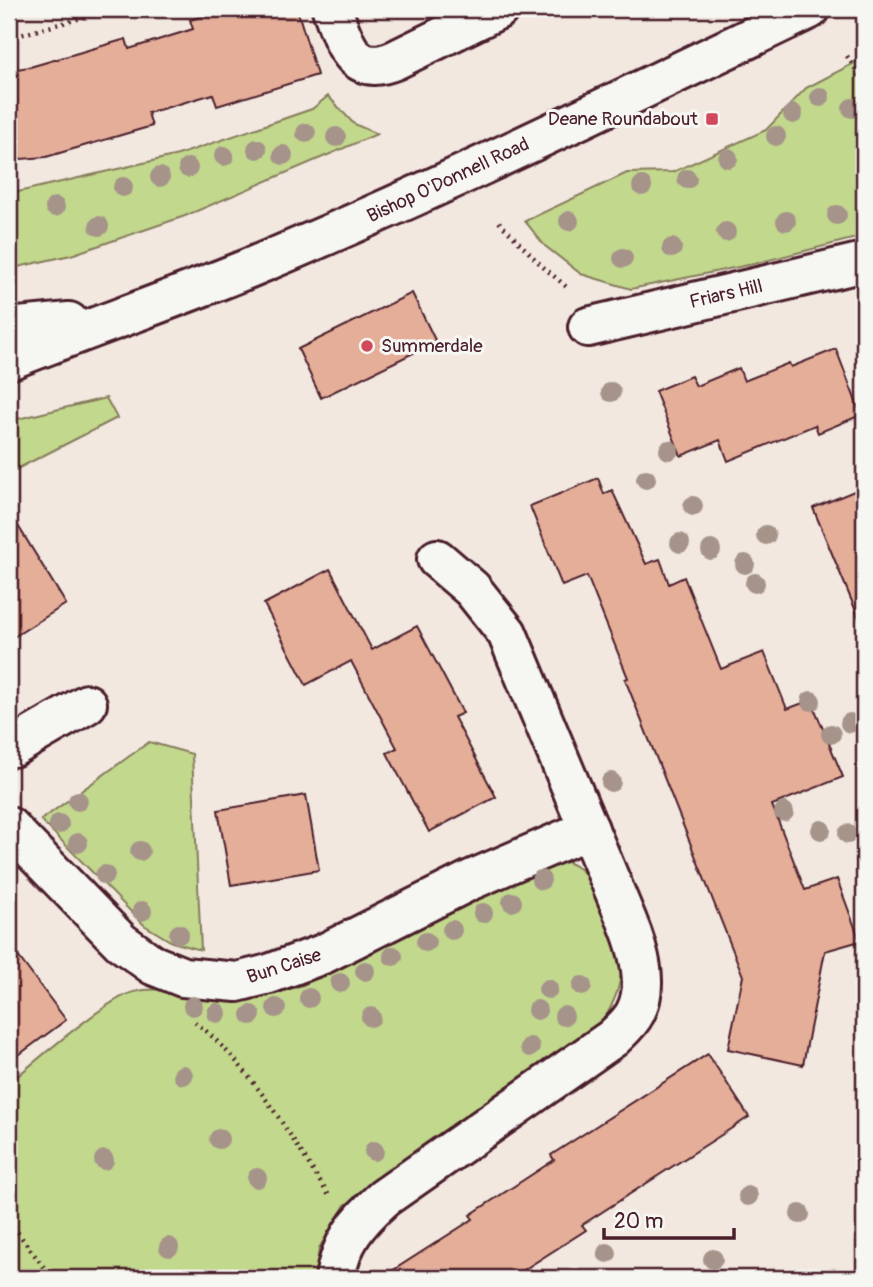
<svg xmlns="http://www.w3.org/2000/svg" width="873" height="1287" viewBox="0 0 873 1287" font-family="Pangolin,sans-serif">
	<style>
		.green { fill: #c2d88d; stroke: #867c5c; stroke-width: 2 }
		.building { fill: #e4ae99; stroke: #4a1f2b; stroke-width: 2 }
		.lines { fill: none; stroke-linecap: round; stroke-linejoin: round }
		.minor-casing { stroke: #4a1f2b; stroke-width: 44 }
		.secondary-casing { stroke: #4a1f2b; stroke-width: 44 }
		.path { stroke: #4a1f2b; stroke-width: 4.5; stroke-dasharray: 2 5; stroke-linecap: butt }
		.minor { stroke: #f6f6f2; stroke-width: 38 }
		.secondary { stroke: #f6f6f2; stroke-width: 38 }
		.tree { fill: #a6938a }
		.poi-dot { fill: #d1495b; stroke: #f6f6f2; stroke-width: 2.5 }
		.labels { text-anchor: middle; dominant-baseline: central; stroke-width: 6; stroke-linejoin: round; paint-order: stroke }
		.poi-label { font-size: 19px; fill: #4a1f2b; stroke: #f6f6f2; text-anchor: end }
		.street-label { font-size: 19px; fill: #4a1f2b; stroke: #f6f6f2 }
	</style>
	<rect width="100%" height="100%" fill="#f2e8e0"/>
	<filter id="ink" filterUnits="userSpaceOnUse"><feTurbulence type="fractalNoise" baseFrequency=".0143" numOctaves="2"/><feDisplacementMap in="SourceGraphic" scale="14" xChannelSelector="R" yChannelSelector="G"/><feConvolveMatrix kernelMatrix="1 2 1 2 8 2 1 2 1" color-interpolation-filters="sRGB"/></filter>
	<g filter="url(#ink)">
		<g class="green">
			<polygon points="864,58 864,236 753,264 631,289 581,274 545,246 525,221 627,173 673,172 766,130 806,88"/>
			<polygon points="328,96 354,124 377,134 185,216 71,255 9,269 9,194 178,155 312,109"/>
			<polygon points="106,398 117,418 9,473 9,421"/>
			<polygon points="149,742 192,754 201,950 172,942 144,925 41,820"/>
			<path d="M 567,862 C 574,865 580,868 585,874 C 598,890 620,944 621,964 C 622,985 614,1002 604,1020 L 345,1205 L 319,1248 L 315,1278 L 9,1278 L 9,1083 C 34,1063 107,998 134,992 C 162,985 185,995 213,998 C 242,1003 275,994 303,985 L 550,863 Z"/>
		</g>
		<g class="building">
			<polygon points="227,9 297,9 317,75 217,106 213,94 148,113 152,126 46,157 9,160 9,70 30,67 126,39 129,49 193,29 190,20"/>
			<polygon points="412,293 436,342 321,398 298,349"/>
			<polygon points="836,349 861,415 818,433 815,425 728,461 720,440 681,456 655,391 691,376 696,386 739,368 744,381 789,363 791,367"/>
			<polygon points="598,478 604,494 612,490 646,564 660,559 669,584 684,577 721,669 764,652 787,709 811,700 843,777 772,805 805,890 837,879 860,941 825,951 803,1065 728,1049 743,976 625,679 628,678 587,576 562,586 530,506"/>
			<polygon points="864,487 864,627 863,628 813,508"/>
			<polygon points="9,511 66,604 9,640"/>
			<polygon points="330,569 372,650 417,626 463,713 454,717 496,797 429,832 387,753 397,748 351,661 306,685 264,604"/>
			<polygon points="306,795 319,870 231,885 218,810"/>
			<polygon points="9,944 66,1020 9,1062"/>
			<polygon points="708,1054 749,1117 582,1225 586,1230 511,1278 381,1278 473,1219 470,1215 554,1160 551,1155"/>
		</g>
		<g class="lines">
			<g class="minor-casing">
				<g id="minor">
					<path d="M 332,9 C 344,42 352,78 395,60 L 499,9"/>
					<polyline points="588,327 864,262"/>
					<polyline points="9,747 13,747 87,704"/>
					<polyline points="9,827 121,942 153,965 183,977 237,982 269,974 323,954 471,880 589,829"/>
					<path d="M 335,1278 C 341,1242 357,1222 384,1198 L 613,1038 C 620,1031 630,1023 635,1013 C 650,985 638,948 627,921 L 507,633 L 472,589 L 437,559"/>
				</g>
			</g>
			<g class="secondary-casing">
				<g id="secondary">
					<polyline points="9,328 69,322"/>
					<path d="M 9,360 C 88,329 168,301 247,269 C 438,190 624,98 810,9"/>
				</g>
			</g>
			<g class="path">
				<polyline points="9,38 114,9"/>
				<polyline points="847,56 864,83"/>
				<polyline points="499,222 542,266 569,289"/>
				<path d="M 195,1022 C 251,1065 291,1138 330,1197"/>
				<polyline points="9,1221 52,1278"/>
			</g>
			<use href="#minor" class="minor"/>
			<use href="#secondary" class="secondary"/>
		</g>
		<g class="tree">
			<circle cx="820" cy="97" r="10"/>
			<circle cx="852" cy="108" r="10"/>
			<circle cx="793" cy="114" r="10"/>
			<circle cx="306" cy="133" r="10"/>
			<circle cx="776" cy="136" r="10"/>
			<circle cx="336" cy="137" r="10"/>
			<circle cx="257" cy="149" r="10"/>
			<circle cx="283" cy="155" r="10"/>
			<circle cx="224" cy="156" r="10"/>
			<circle cx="728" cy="158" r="10"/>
			<circle cx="188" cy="168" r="10"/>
			<circle cx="160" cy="177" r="10"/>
			<circle cx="687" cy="179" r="10"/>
			<circle cx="642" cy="186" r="10"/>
			<circle cx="123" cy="187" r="10"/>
			<circle cx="55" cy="207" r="10"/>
			<circle cx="837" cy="215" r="10"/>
			<circle cx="569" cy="221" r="10"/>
			<circle cx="786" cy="221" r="10"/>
			<circle cx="99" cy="226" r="10"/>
			<circle cx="726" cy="232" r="10"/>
			<circle cx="672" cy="248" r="10"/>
			<circle cx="623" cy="258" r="10"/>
			<circle cx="611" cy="392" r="10"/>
			<circle cx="669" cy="450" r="10"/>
			<circle cx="646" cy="479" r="10"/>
			<circle cx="693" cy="506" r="10"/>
			<circle cx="766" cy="535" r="10"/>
			<circle cx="680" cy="543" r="10"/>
			<circle cx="711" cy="550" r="10"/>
			<circle cx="745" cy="564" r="10"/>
			<circle cx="755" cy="583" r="10"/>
			<circle cx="811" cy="701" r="10"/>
			<circle cx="850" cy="723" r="10"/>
			<circle cx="831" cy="734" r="10"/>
			<circle cx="611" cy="782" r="10"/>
			<circle cx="78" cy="801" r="10"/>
			<circle cx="784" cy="812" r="10"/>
			<circle cx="59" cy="824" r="10"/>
			<circle cx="821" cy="830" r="10"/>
			<circle cx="848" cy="834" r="10"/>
			<circle cx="78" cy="843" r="10"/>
			<circle cx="140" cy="851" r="10"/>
			<circle cx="105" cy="875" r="10"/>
			<circle cx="541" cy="880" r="10"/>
			<circle cx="512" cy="902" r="10"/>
			<circle cx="142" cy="911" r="10"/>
			<circle cx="483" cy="913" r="10"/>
			<circle cx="452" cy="930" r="10"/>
			<circle cx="179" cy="934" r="10"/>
			<circle cx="426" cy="942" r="10"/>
			<circle cx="393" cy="956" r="10"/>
			<circle cx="365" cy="971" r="10"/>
			<circle cx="340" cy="983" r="10"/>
			<circle cx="582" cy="986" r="10"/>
			<circle cx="548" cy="989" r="10"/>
			<circle cx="309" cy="998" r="10"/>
			<circle cx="193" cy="1006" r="10"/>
			<circle cx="276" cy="1008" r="10"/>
			<circle cx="537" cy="1010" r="10"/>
			<circle cx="217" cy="1013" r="10"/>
			<circle cx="251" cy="1015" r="10"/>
			<circle cx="564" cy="1016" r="10"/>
			<circle cx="371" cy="1017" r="10"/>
			<circle cx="530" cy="1047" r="10"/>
			<circle cx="183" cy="1075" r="10"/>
			<circle cx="219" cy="1139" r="10"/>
			<circle cx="374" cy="1151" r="10"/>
			<circle cx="104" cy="1160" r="10"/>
			<circle cx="257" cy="1178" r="10"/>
			<circle cx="748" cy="1196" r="10"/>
			<circle cx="800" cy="1214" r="10"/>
			<circle cx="169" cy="1247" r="10"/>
			<circle cx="607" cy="1253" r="10"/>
			<circle cx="713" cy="1259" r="10"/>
		</g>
	</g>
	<g class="poi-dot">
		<rect x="705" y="112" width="14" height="14" rx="3.5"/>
		<circle cx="367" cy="346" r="7"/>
	</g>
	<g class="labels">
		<g class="poi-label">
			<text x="698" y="119">Deane Roundabout</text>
			<text x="381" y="346" text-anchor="start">Summerdale</text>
		</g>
		<g class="street-label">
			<text transform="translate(448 180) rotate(-25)">Bishop O'Donnell Road</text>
			<text transform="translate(726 294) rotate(-13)">Friars Hill</text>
			<text transform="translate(284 966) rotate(-18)">Bun Caise</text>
		</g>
	</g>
	<rect width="873" height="1287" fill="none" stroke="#f6f6f2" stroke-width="35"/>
	<rect x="18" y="18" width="838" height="1252" fill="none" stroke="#4a1f2b" stroke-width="2.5" filter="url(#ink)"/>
	<path d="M604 1228v10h130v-10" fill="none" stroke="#4a1f2b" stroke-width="3.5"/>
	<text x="614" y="1228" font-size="21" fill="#4a1f2b" stroke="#f6f6f2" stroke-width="5" paint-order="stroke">20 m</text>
</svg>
